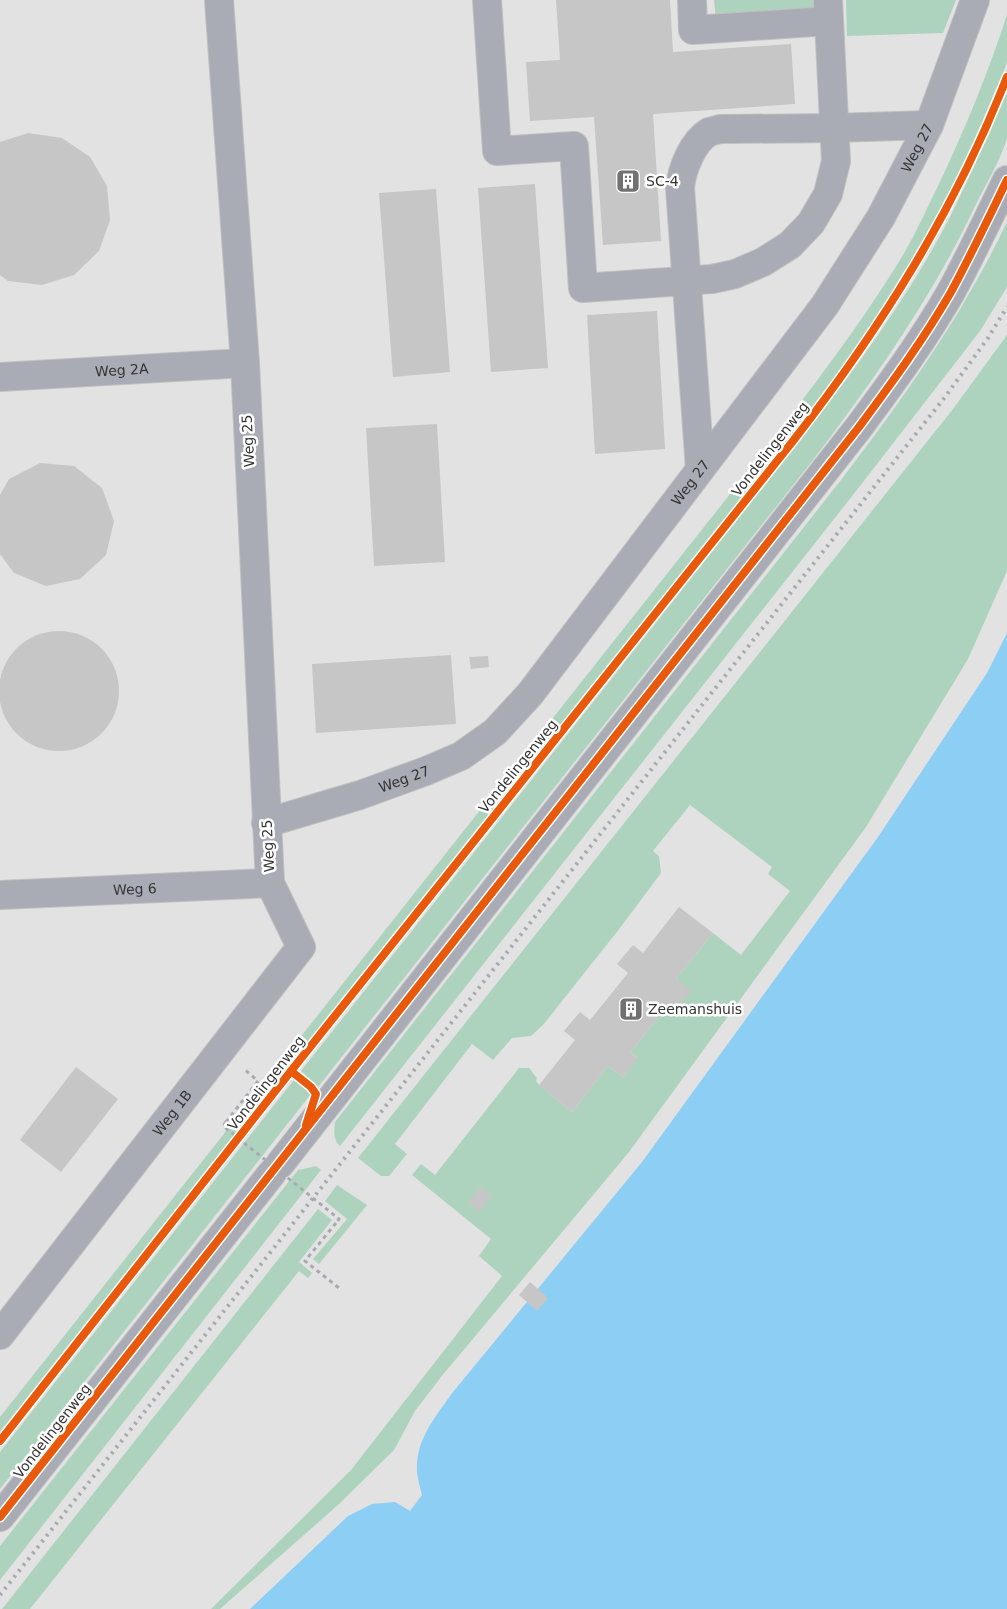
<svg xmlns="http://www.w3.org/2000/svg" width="1007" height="1609" viewBox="0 0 1007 1609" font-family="'DejaVu Sans',sans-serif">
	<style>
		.green { fill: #add3be }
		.water { fill: #8dcef4 }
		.building { fill: #c6c6c6 }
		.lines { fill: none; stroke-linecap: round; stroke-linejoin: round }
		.minor-casing { stroke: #bfbfbf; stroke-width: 30 }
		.path { stroke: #a9aab1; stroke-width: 3; stroke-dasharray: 4 4; stroke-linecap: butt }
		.minor { stroke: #a9abb5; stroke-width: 28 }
		.rail { stroke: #a8aaaf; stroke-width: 4; stroke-dasharray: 2.5 5; stroke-linecap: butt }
		.path-bridge { stroke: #a9aab1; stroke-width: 3; stroke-dasharray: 4 4; stroke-linecap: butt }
		.cycleway-casing { stroke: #fff; stroke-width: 11 }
		.cycleway { stroke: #e8590c; stroke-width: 8 }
		.labels { text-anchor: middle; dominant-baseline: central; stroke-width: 5; stroke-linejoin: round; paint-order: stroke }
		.street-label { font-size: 14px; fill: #343434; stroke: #fff }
		.poi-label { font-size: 14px; fill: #343434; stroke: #fff; text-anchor: start }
	</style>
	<rect width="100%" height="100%" fill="#e2e2e2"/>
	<g class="green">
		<polygon points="714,0 815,0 816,10 716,20"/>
		<polygon points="846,0 956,0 943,33 847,36"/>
		<path d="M 1007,15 L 1007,63 L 975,138 L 940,212 L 899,282 L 869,328 L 838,373 L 787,440 L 0,1434 L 0,1417 L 753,465 C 802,400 852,337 895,268 C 912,242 925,212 939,184 C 965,129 988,73 1007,15 Z"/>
		<path d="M 1007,92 C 1007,105 1007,126 1007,138 C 1001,159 988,181 978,200 C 934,295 876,377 813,460 L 318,1087 L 301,1071 L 795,447 C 850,376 909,297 950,217 C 970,176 989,134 1007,92 Z"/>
		<path d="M 1007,222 L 1007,287 L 980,331 L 860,486 L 340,1146 C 333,1140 334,1131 335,1122 L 841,480 C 903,399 963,315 1007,222 Z"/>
		<polygon points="1007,335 1007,571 968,659 866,827 629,1152 441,1377 415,1411 394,1450 338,1505 220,1609 211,1609 351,1470 502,1276 479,1256 491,1239 412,1175 421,1164 435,1175 519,1068 529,1068 537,1078 536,1081 539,1085 572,1112 608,1066 623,1077 638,1057 637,1057 630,1053 669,1004 675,1011 690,991 676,979 713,933 741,955 790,891 768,874 772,867 690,805 653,851 659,856 661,873 620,928 543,1025 531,1036 512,1038 493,1060 472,1044 395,1144 407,1154 389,1176 381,1176 358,1158 953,409"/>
		<polygon points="294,1080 311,1094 0,1489 0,1452"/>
		<polygon points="316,1166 321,1170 0,1580 0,1546 298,1170"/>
		<polygon points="337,1185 367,1205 319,1264 313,1259 347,1219 325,1201"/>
		<polygon points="318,1209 332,1220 299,1262 312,1273 308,1278 299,1271 30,1609 2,1609"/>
	</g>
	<path class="water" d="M 1007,633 L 1007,1609 L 250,1609 L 348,1516 L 372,1504 L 395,1502 L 410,1511 L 422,1495 C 420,1488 418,1480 417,1472 C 415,1440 436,1416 453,1392 L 642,1162 L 878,837 L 987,673 Z"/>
	<g class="building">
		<polygon points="556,0 670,0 673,52 791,44 795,104 653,114 661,241 603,245 594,117 530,121 526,62 560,60"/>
		<polygon points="28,133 62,138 90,157 107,186 110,220 99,251 74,275 42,285 8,281 0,275 0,142"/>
		<polygon points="535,184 548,368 491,372 478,188"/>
		<polygon points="436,189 450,372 393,377 379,193"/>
		<polygon points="657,311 665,449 595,454 587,315"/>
		<polygon points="437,424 445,562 374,566 366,428"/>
		<polygon points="40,463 74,466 102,488 114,521 106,555 80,579 46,586 14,573 0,554 0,495 9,479"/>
		<circle cx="59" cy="691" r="60"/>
		<polygon points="451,655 456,724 316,733 312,664"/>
		<polygon points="488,656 489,667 471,669 469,657"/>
		<polygon points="679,907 713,933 676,979 691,991 676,1010 669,1004 630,1053 638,1058 623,1077 608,1066 572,1112 539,1085 575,1040 564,1031 580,1012 590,1020 628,973 617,964 633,945 643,953"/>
		<polygon points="76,1067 118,1099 61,1172 20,1140"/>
		<polygon points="480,1187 492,1196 479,1212 468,1203"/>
		<polygon points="530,1282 548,1298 537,1311 519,1295"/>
	</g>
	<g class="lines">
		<g class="minor-casing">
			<g id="minor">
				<polyline points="487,0 497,151 574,146 583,288 712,279 735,274 763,262 790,245 811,223 828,194 836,161 828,0"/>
				<polyline points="692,0 693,30 829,21"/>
				<path id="s1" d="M 0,377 L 245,363"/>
				<path d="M 700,469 L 680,187 C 682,170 692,142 709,132 C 712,131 717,130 720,129 L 834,128 L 929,125"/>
				<path id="s2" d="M 266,823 L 360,795 L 426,771 L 461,756 L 495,732 L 530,694 L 825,305 L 881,217 L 929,125 L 975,0"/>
				<path id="s3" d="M 0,895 L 270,883"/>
				<path d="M 280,1164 L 859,427 C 891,384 924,339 951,292 C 971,255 989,217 1007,180"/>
				<path id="s4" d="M 0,1335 L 301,947 L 270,883 L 245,363 L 219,0"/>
				<polyline points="0,1517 272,1173"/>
			</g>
		</g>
		<g class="path">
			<polyline points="226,1122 258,1081 243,1068"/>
			<polyline points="336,1223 305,1261 339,1288"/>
		</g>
		<use href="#minor" class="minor"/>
		<polyline class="rail" points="0,1595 945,397 988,338 1007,307"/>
		<polyline class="path-bridge" points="226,1122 223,1126 339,1219 336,1223"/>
		<g class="cycleway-casing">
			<g id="cycleway">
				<polyline points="291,1071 311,1087 316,1094 306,1125"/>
				<path d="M 0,1441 L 291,1071 L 793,441 C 881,328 955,210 1007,77"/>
				<path d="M 0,1517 L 859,427 C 891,384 924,339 951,292 C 971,255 989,217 1007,180"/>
			</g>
		</g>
		<use href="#cycleway" class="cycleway"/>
	</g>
	<defs>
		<g id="building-square" transform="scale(1.25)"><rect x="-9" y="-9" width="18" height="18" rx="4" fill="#717171" stroke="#fff"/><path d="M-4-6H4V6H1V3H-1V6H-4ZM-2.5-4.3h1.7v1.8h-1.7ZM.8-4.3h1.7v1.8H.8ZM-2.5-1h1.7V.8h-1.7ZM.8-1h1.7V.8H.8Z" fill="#fff"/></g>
	</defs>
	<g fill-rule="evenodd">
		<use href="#building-square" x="628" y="181"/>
		<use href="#building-square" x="631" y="1009"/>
	</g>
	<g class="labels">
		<g class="street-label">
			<text stroke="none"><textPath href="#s2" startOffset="970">Weg 27</textPath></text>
			<text stroke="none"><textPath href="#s1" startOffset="122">Weg 2A</textPath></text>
			<text transform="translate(248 441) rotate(-93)">Weg 25</text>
			<text transform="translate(770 449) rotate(-52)">Vondelingenweg</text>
			<text stroke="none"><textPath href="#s2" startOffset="565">Weg 27</textPath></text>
			<text transform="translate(518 766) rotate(-51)">Vondelingenweg</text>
			<text stroke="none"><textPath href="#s2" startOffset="145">Weg 27</textPath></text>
			<text transform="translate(268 846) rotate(-93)">Weg 25</text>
			<text stroke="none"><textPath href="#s3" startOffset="135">Weg 6</textPath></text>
			<text transform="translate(266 1083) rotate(-52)">Vondelingenweg</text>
			<text stroke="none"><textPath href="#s4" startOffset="281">Weg 1B</textPath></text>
			<text transform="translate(52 1431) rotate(-52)">Vondelingenweg</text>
		</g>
		<g class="poi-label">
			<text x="646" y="181">SC-4</text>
			<text x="648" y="1009">Zeemanshuis</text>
		</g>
	</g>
</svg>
